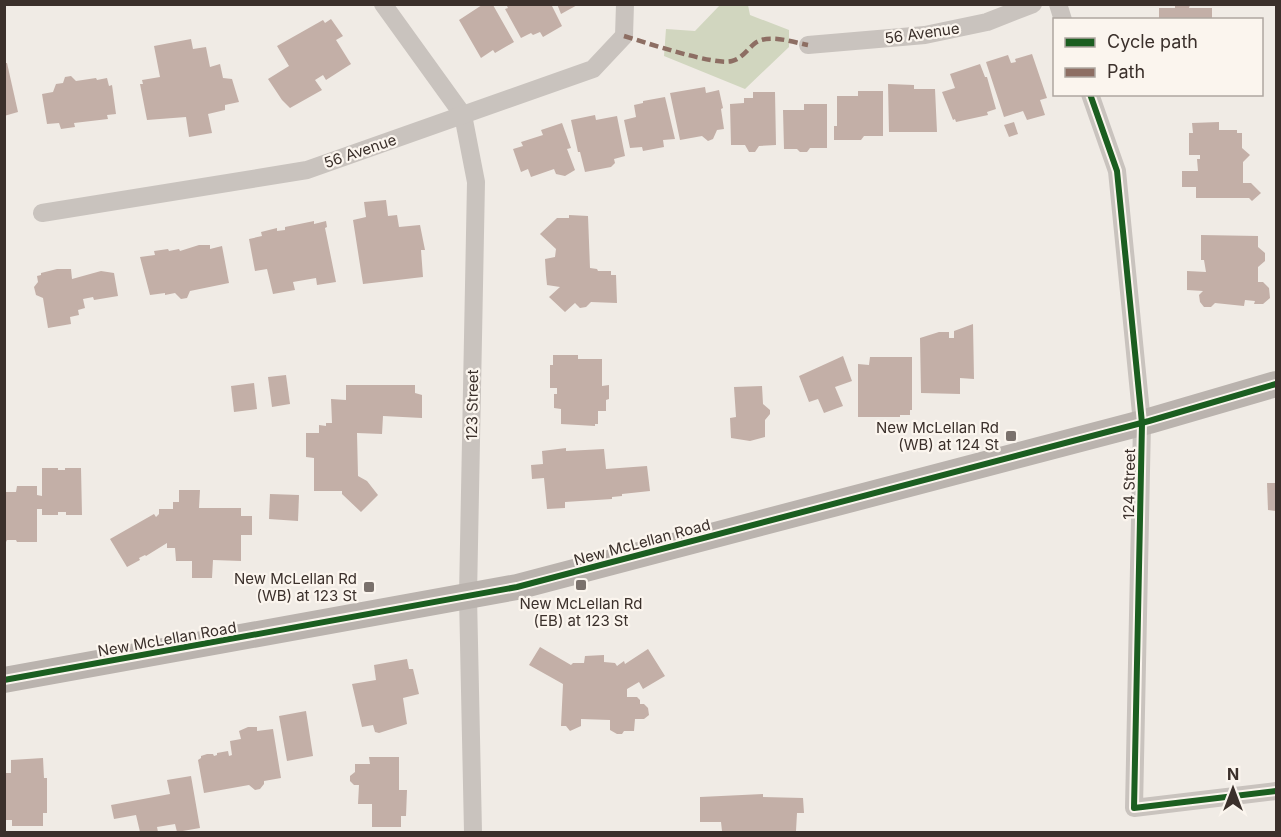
<svg xmlns="http://www.w3.org/2000/svg" width="1281" height="837" viewBox="0 0 1281 837" font-family="Inter,sans-serif">
	<style>
		.green { fill: #d1d6bf }
		.building { fill: #c3afa7 }
		.lines { fill: none; stroke-linecap: round; stroke-linejoin: round }
		.street { stroke: #c9c3be; stroke-width: 18 }
		.secondary { stroke: #bab3ae; stroke-width: 26 }
		.quiet { stroke: #8d6e63; stroke-width: 4.5; stroke-dasharray: 9 4.5; stroke-linecap: butt }
		.cycleway-casing { stroke: #fbf5ee; stroke-width: 10 }
		.cycleway { stroke: #1b5e20; stroke-width: 6 }
		.poi-dot { fill: #7a716c; stroke: #fbf5ee; stroke-width: 2 }
		.labels { text-anchor: middle; dominant-baseline: central; stroke-width: 4.5; stroke-linejoin: round; paint-order: stroke }
		.street-label { font-size: 15px; fill: #3b302b; stroke: #fbf5ee }
		.poi-label { font-size: 15px; fill: #3b302b; stroke: #fbf5ee; text-anchor: end }
	</style>
	<rect width="100%" height="100%" fill="#f0ebe5"/>
	<polygon class="green" points="720,5 748,5 750,15 789,30 789,47 745,89 664,56 666,29 695,31"/>
	<g class="building">
		<polygon points="506,4 551,4 562,26 543,37 540,32 533,35 531,33 521,38 505,9 508,8"/>
		<polygon points="557,4 579,4 561,14"/>
		<polygon points="482,5 493,5 514,42 495,53 493,50 481,58 459,20"/>
		<polygon points="1175,5 1190,5 1189,8 1212,8 1212,20 1159,20 1159,8 1175,8"/>
		<polygon points="331,19 343,36 336,40 351,64 326,80 323,75 315,80 322,90 290,108 282,100 268,79 289,66 277,46 323,20 325,23"/>
		<polygon points="191,39 193,49 206,47 210,67 220,64 223,78 232,79 239,102 225,105 225,110 208,114 212,133 189,137 186,117 147,120 140,84 143,84 142,80 160,77 154,46"/>
		<polygon points="1032,54 1047,98 1040,100 1045,115 1027,120 1023,111 1004,117 986,62 1008,55 1011,63 1016,62 1015,59"/>
		<polygon points="4,63 7,63 18,112 4,116"/>
		<polygon points="980,64 985,77 987,77 996,109 987,112 988,115 956,122 955,119 953,120 942,92 955,88 950,74"/>
		<polygon points="71,76 76,81 96,78 97,80 107,78 109,86 112,85 116,114 107,115 108,119 74,123 75,127 61,129 59,123 47,124 42,94 53,92 56,84 63,83 65,77"/>
		<polygon points="888,84 914,85 914,89 935,89 937,132 889,132"/>
		<polygon points="705,87 706,93 719,90 723,108 721,109 724,129 717,130 713,139 708,141 702,136 680,140 670,93"/>
		<polygon points="858,91 883,91 883,136 864,136 861,140 834,140 834,126 837,126 837,96 858,96"/>
		<polygon points="753,92 775,92 776,145 759,146 755,152 749,152 745,145 731,145 730,104 744,103 744,98 753,98"/>
		<polygon points="665,97 675,139 663,140 664,147 643,151 642,147 630,148 624,120 636,117 634,105 643,103 643,101"/>
		<polygon points="804,104 827,104 827,148 810,148 807,152 800,152 797,149 784,149 783,110 804,110"/>
		<polygon points="595,115 596,120 617,116 625,156 614,159 615,163 611,167 585,172 580,152 578,152 571,120"/>
		<polygon points="1014,122 1018,134 1009,137 1004,125"/>
		<polygon points="1219,122 1219,130 1237,130 1237,133 1242,133 1242,148 1250,155 1243,162 1243,183 1251,183 1261,193 1252,201 1249,198 1196,198 1196,187 1182,187 1182,171 1198,171 1197,159 1200,159 1200,155 1189,155 1189,133 1193,133 1192,123"/>
		<polygon points="562,123 571,148 567,149 575,170 565,176 556,174 554,169 531,177 528,169 521,172 513,149 523,146 521,142 543,135 541,130"/>
		<polygon points="386,200 388,216 397,215 399,227 420,225 425,250 421,250 423,277 363,284 353,220 366,217 364,202"/>
		<polygon points="569,215 588,216 590,268 597,269 598,271 611,271 611,275 616,275 617,303 591,302 586,307 580,308 575,303 565,312 549,297 560,287 547,285 546,275 545,259 555,257 556,249 540,234 557,218 569,218"/>
		<polygon points="314,221 314,224 326,221 327,227 325,228 336,282 317,285 316,278 293,282 295,290 273,294 267,269 255,271 249,239 262,236 261,232 277,228 277,231 285,230 285,227"/>
		<polygon points="1201,235 1258,236 1258,247 1265,253 1265,261 1258,267 1258,282 1263,282 1269,288 1270,298 1263,304 1254,304 1255,301 1245,300 1244,306 1215,303 1211,307 1204,307 1200,302 1199,295 1203,291 1187,290 1187,271 1206,272 1204,260 1201,260"/>
		<polygon points="199,245 210,245 210,249 222,246 229,283 190,291 187,298 181,299 175,293 165,295 165,293 150,295 140,257 155,255 154,251 168,249 169,251 179,249 180,251"/>
		<polygon points="57,269 71,269 72,279 101,271 114,273 118,296 94,300 93,297 83,299 85,308 78,310 79,315 70,317 71,324 48,328 43,298 36,295 34,287 38,282 37,276 41,275 41,273"/>
		<polygon points="973,324 974,379 960,378 960,394 921,393 920,338 939,332 949,332 949,338 954,338 954,331"/>
		<polygon points="553,355 578,355 578,359 602,359 602,386 609,385 609,399 606,400 606,411 598,411 598,424 595,424 595,426 561,424 561,409 554,408 554,394 557,394 557,388 550,388 550,365 553,365"/>
		<polygon points="843,356 852,381 835,387 843,406 824,413 818,399 809,402 799,376"/>
		<polygon points="870,357 912,357 912,410 910,410 910,415 900,415 900,417 858,417 858,364 869,365"/>
		<polygon points="286,375 290,404 272,407 268,377"/>
		<polygon points="254,383 257,409 234,412 231,386"/>
		<polygon points="346,385 415,385 415,393 422,395 422,418 383,416 382,434 357,433 358,476 367,481 378,495 361,512 342,494 342,491 314,491 314,458 306,457 306,433 319,433 319,425 326,426 326,423 332,423 331,399 346,400"/>
		<polygon points="762,386 763,404 770,410 770,414 765,420 765,437 750,441 731,438 730,418 736,417 734,387"/>
		<polygon points="566,448 566,451 604,449 606,469 647,466 650,491 622,494 622,496 612,497 612,499 565,502 565,508 547,509 544,478 532,479 531,465 543,464 542,451"/>
		<polygon points="42,468 58,468 58,470 65,470 65,468 81,468 82,515 66,515 66,512 58,512 58,515 42,515 42,509 37,509 37,542 17,542 16,540 7,540 4,546 4,492 16,492 17,486 37,486 37,495 42,496"/>
		<polygon points="1267,483 1276,483 1276,511 1268,510"/>
		<polygon points="179,490 200,490 199,508 241,508 241,516 252,516 252,535 241,535 241,561 213,560 212,578 192,578 192,561 176,561 175,548 167,548 167,543 146,556 145,555 139,558 140,560 127,567 110,539 154,514 156,517 159,514 159,509 173,509 173,502 179,502"/>
		<polygon points="270,494 299,495 298,521 269,519"/>
		<polygon points="540,647 571,665 573,663 584,663 585,656 604,655 604,662 615,663 617,666 624,661 625,664 648,649 665,676 643,689 639,682 627,689 627,697 637,697 640,700 640,704 644,704 648,708 649,715 644,719 635,719 634,731 624,731 622,734 617,734 610,730 610,720 581,719 581,726 570,731 566,726 561,726 563,684 529,665"/>
		<polygon points="407,659 409,669 413,669 419,694 403,698 407,724 379,733 375,732 373,725 362,727 352,684 376,680 374,665"/>
		<polygon points="306,711 313,756 287,761 279,716"/>
		<polygon points="248,727 257,727 257,731 273,729 281,778 264,781 264,784 260,789 255,790 249,785 204,793 198,760 201,758 201,756 207,754 213,754 214,756 217,755 217,753 228,751 229,756 232,755 230,741 241,739 239,731"/>
		<polygon points="369,757 399,757 399,790 407,790 406,816 401,816 401,827 372,827 372,804 358,804 359,785 354,785 350,781 350,776 355,772 355,764 370,764"/>
		<polygon points="43,758 44,778 47,778 47,813 43,813 43,826 12,826 12,820 4,820 4,773 11,773 11,760"/>
		<polygon points="191,776 200,828 177,832 175,824 157,827 158,832 140,832 136,815 114,819 111,805 170,794 167,780"/>
		<polygon points="763,794 763,797 803,798 804,813 797,813 796,831 722,831 721,822 700,822 700,797"/>
	</g>
	<g class="lines">
		<g class="street">
			<polyline points="383,4 463,115 476,182 468,596 473,832"/>
			<polyline points="1058,4 1063,20"/>
			<polyline points="808,45 925,35 987,22 1033,4"/>
			<polyline points="1090,94 1117,171 1142,423 1134,808 1276,791"/>
			<polyline points="42,213 307,170 593,69 624,36 625,4"/>
		</g>
		<polyline class="secondary" points="4,680 517,587 1149,421 1276,384"/>
		<path class="quiet" d="M 624,36 C 644,42 715,66 732,61 C 741,59 747,50 754,44 C 767,33 792,42 808,45"/>
		<g class="cycleway-casing">
			<g id="cycleway">
				<polyline points="1090,94 1117,171 1142,423 1134,808 1276,791"/>
				<polyline points="4,680 517,587 1149,421 1276,384"/>
			</g>
		</g>
		<use href="#cycleway" class="cycleway"/>
	</g>
	<g class="poi-dot">
		<rect x="1005" y="430" width="12" height="12" rx="3"/>
		<rect x="575" y="579" width="12" height="12" rx="3"/>
		<rect x="363" y="581" width="12" height="12" rx="3"/>
	</g>
	<g class="labels">
		<g class="street-label">
			<text transform="translate(922 33) rotate(-8)">56 Avenue</text>
			<text transform="translate(360 151) rotate(-19)">56 Avenue</text>
			<text transform="translate(472 405) rotate(-89)">123 Street</text>
			<text transform="translate(1129 484) rotate(-89)">124 Street</text>
			<text transform="translate(642 542) rotate(-15)">New McLellan Road</text>
			<text transform="translate(167 639) rotate(-10)">New McLellan Road</text>
		</g>
		<g class="poi-label">
			<text x="999" y="427">New McLellan Rd<tspan x="999" dy="17">(WB) at 124 St</tspan></text>
			<text x="357" y="578">New McLellan Rd<tspan x="357" dy="17">(WB) at 123 St</tspan></text>
			<text x="581" y="603" text-anchor="middle">New McLellan Rd<tspan x="581" dy="17">(EB) at 123 St</tspan></text>
		</g>
	</g>
	<rect width="1281" height="837" fill="none" stroke="#3b302b" stroke-width="12"/>
	<rect x="1053" y="18" width="210" height="78" fill="#fbf5ee" stroke="#aea6a0" stroke-width="1.5"/>
	<rect x="1065" y="38" width="30" height="9" fill="#1b5e20" stroke="#aea6a0" stroke-width="1.5"/>
	<text x="1107" y="48" font-size="18" fill="#3b302b">Cycle path</text>
	<rect x="1065" y="68" width="30" height="9" fill="#8d6e63" stroke="#aea6a0" stroke-width="1.5"/>
	<text x="1107" y="78" font-size="18" fill="#3b302b">Path</text>
	<g transform="translate(1233 789)" stroke="#fbf5ee" stroke-width="4.5" paint-order="stroke">
	<path d="M0-4.5L10 22L0 15L-10 22Z" fill="#3b302b"/>
	<text y="-9" font-size="16" font-weight="bold" text-anchor="middle" fill="#3b302b">N</text>
	</g>
</svg>
